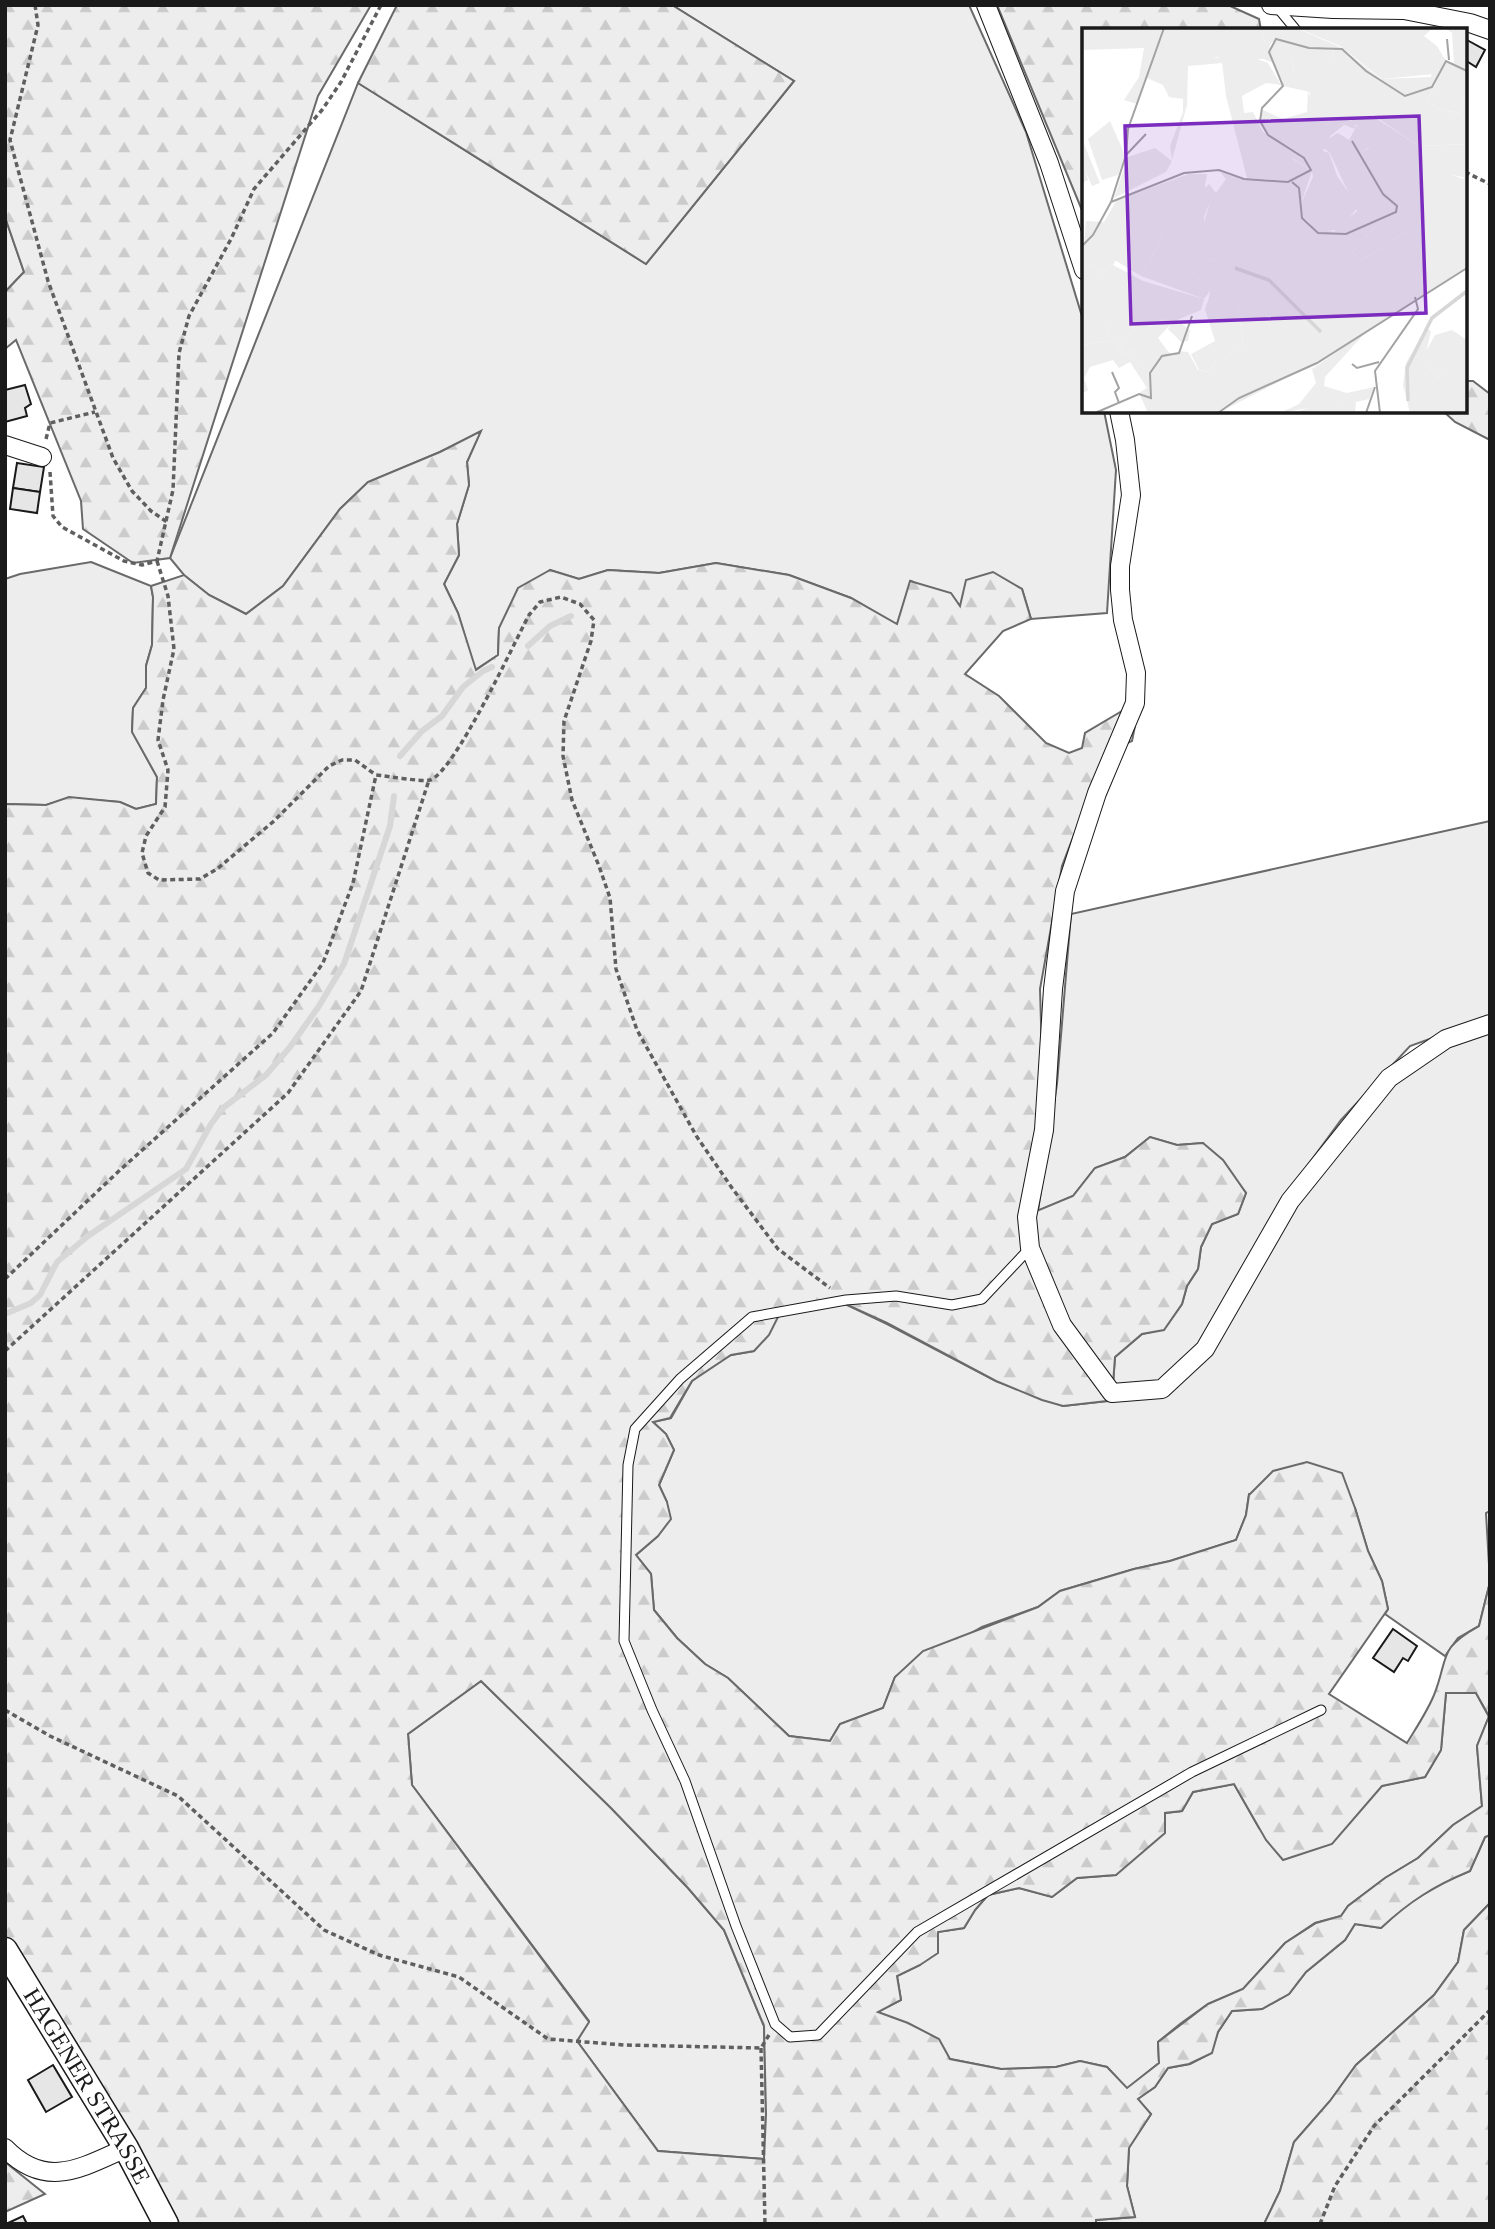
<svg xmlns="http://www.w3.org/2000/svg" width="1495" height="2229" viewBox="0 0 1495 2229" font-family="'Times New Roman',serif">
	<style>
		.built { fill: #ededed; stroke: #6a6a6a; stroke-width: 2 }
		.forest { fill: url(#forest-firs); stroke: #6a6a6a; stroke-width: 2; fill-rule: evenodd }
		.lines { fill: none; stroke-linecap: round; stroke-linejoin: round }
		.stream { stroke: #d7d7d7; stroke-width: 6 }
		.building { fill: #e6e6e6; stroke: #1a1a1a; stroke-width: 2 }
		.service-casing { stroke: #1a1a1a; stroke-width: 11 }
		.minor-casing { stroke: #1a1a1a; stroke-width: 20 }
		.secondary-casing { stroke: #1a1a1a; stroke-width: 27 }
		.path { stroke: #5f5f5f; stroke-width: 3.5; stroke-dasharray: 5 3.5; stroke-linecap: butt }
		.service { stroke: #fff; stroke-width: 9 }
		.minor { stroke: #fff; stroke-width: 18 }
		.secondary { stroke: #fff; stroke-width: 24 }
		.labels { text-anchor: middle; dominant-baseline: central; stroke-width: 5; stroke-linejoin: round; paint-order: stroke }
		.street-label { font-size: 24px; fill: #1a1a1a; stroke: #fff }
		.inset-river { fill: none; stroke: #d7d7d7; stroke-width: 3.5 }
		.inset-road { fill: none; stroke: #a3a3a3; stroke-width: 2 }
		.view { fill: #7b2cbf; fill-opacity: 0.15; stroke: #7b2cbf; stroke-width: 3.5 }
		.inset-edge { fill: none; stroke: #1a1a1a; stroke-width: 3.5 }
	</style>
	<defs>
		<pattern id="forest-firs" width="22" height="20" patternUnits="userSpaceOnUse" patternTransform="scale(1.75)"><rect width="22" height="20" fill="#ededed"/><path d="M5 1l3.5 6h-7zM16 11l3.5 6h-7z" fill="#cbcbcb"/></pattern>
	</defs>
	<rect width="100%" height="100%" fill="#fff"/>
	<g class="built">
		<polygon points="672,5 969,5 1026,132 1084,323 1084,411 1104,411 1116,470 1107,613 1031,619 1022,589 961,607 911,581 897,625 851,598 789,575 716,563 659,573 608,570 579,579 550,570 499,628 498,655 475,670 458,613 444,584 459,555 457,524 469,485 467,462 480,432 440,452 368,482 340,509 283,586 246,614 209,595 184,575 170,558 358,83 646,264 794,81"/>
		<polygon points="5,217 24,272 5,292"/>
		<polygon points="91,562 151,586 153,597 152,645 146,666 146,688 133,708 132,731 157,777 156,804 136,809 120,802 69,798 46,805 5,804 5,579 20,574"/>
		<polygon points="1490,821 1490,1017 1410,1046 1341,1120 1280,1203 1200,1344 1157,1384 1113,1384 1115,1357 1142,1334 1164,1329 1182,1304 1187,1286 1198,1269 1201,1247 1212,1224 1238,1214 1246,1193 1203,1143 1177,1145 1150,1137 1125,1157 1095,1168 1073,1196 1038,1211 1057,1084 1071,914"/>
		<polygon points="1490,1028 1490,1511 1486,1513 1490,1582 1479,1626 1458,1638 1445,1656 1385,1614 1388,1609 1382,1581 1368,1551 1355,1508 1249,1494 1246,1515 1236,1540 1170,1561 1134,1569 1060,1591 1038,1607 982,1627 895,1677 883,1708 840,1724 830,1741 789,1736 728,1678 705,1664 677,1638 654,1610 651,1574 636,1555 658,1536 667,1502 659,1485 674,1450 666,1434 653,1422 671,1418 692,1381 713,1365 731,1355 754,1351 781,1311 802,1309 822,1300 841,1302 887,1324 996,1381 1063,1406 1107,1401 1110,1393 1162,1390 1206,1350 1293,1204 1394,1082 1448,1042"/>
		<polygon points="481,1681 611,1808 688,1888 724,1930 764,2026 766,2114 764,2159 658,2151 577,2041 589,2021 412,1785 408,1734"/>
		<polygon points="1446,1693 1476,1693 1489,1717 1477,1746 1482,1806 1453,1825 1418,1858 1385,1878 1348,1906 1341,1916 1315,1923 1285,1943 1243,1989 1208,2004 1180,2024 1158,2042 1159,2063 1127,2089 1107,2067 1080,2061 1056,2067 1001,2069 950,2059 877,2012 901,2000 897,1976 920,1965 937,1932 964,1928 975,1910 988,1895 1019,1888 1052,1897 1077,1878 1116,1875 1165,1813 1182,1811 1193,1792 1234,1784 1259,1828 1381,1786 1425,1777 1441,1750"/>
		<polygon points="1490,1835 1490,1903 1464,1930 1458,1962 1434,1995 1356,2065 1330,2101 1294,2142 1280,2191 1264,2224 1096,2224 1095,2220 1135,2217 1127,2186 1129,2147 1151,2114 1137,2099 1155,2087 1168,2068 1190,2064 1211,2053 1218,2032 1232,2011 1262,2009 1289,1994 1306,1972 1345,1940 1355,1924 1381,1928 1406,1905 1446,1881 1470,1871 1485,1837"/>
	</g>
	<g class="forest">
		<polygon points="5,5 371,5 318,96 170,558 133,563 83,529 81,501 16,340 5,349 5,292 24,272 5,217"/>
		<polygon points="397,5 672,5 794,81 646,264 358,83"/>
		<polygon points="997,5 1228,5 1259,19 1261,30 1084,30 1084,215"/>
		<polygon points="1465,381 1473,381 1490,394 1490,440 1455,422 1443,411 1465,411"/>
		<path d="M 481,431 L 467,462 L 469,485 L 457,524 L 459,555 L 444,584 L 458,613 L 476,670 L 498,655 L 499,628 L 518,588 L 550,570 L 579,579 L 608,570 L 659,573 L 716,563 L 789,575 L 851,598 L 897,624 L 910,581 L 951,593 L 960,606 L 966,580 L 993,572 L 1022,589 L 1031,619 L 1003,631 L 965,674 L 999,696 L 1046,743 L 1069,753 L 1082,748 L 1085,733 L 1122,711 L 1135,726 L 1132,741 L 1106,752 L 1062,866 L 1040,989 L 1042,1056 L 1032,1213 L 1073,1196 L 1095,1168 L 1125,1157 L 1150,1137 L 1177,1145 L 1203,1143 L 1223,1160 L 1246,1193 L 1238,1214 L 1212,1224 L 1201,1247 L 1198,1269 L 1187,1286 L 1182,1304 L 1164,1330 L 1142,1334 L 1115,1357 L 1113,1384 L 1107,1401 L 1063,1406 L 1042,1400 L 996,1381 L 887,1323 L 841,1302 L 822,1300 L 802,1309 L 781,1311 L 769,1335 L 754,1351 L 731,1355 L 692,1381 L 670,1418 L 653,1422 L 666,1434 L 674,1450 L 659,1485 L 667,1502 L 671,1519 L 658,1536 L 636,1555 L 651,1574 L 654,1610 L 677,1638 L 705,1664 L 728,1678 L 789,1736 L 830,1741 L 840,1724 L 883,1708 L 895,1677 L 923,1651 L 1038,1607 L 1060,1591 L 1134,1569 L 1170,1561 L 1236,1540 L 1246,1515 L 1249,1495 L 1273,1471 L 1307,1462 L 1342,1473 L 1355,1508 L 1368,1551 L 1382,1581 L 1388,1609 L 1329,1694 L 1407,1743 C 1416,1728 1427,1712 1434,1695 C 1449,1658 1437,1649 1479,1626 L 1490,1582 L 1490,1835 L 1485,1837 L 1470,1871 C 1434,1886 1410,1901 1381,1928 L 1355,1924 L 1345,1940 L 1306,1972 L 1289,1994 L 1262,2009 L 1232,2011 L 1218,2032 L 1212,2053 L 1189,2064 L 1168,2068 L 1155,2087 L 1138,2099 L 1151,2114 L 1129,2148 L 1127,2186 L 1135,2217 L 1096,2220 L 1096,2224 L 167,2224 L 5,1957 L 5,804 L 46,805 L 69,797 L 120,802 L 136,809 L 156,804 L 157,777 L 132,732 L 133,708 L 146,688 L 146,666 L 152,645 L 153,597 L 151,586 L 184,575 L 209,595 L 246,614 L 283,586 L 340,509 L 368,482 L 440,452 ZM 481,1681 L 611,1808 L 688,1888 L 724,1930 L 764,2026 L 766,2114 L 764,2159 L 658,2151 L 577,2041 L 589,2022 L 412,1785 L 408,1734 ZM 1446,1693 L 1476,1693 L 1489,1716 L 1477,1746 L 1482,1806 L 1453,1825 L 1418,1858 L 1385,1878 L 1348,1906 L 1341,1916 L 1316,1923 L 1285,1943 L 1243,1989 L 1208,2004 L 1158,2042 L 1159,2063 L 1127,2088 L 1107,2067 L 1080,2061 L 1056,2067 L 1001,2069 L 950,2059 L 939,2039 L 908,2023 L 878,2012 L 901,2000 L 897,1976 L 920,1965 L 938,1953 L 938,1932 L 964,1928 L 975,1910 L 988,1895 L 1019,1888 L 1052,1897 L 1077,1878 L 1116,1875 L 1165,1833 L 1165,1813 L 1182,1811 L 1193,1792 L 1234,1784 L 1266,1840 L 1283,1860 L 1332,1844 L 1382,1786 L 1425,1777 L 1441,1750 Z"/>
		<polygon points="1490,1903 1490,2224 1264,2224 1280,2191 1294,2142 1330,2101 1356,2065 1434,1995 1458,1962 1464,1930"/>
		<polygon points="5,2162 45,2194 5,2212"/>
	</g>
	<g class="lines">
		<g class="stream">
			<polyline points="528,646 550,626 571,616"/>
			<polyline points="400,756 422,731 442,716 463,687 483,671 492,667"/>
			<polyline points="5,1314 31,1303 40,1295 57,1262 88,1236 186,1169 211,1124 223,1108 266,1075 290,1047 319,1006 344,964 390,826 394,796"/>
		</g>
	</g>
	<g class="building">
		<polygon points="1467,40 1485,50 1476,67 1465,60"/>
		<polygon points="25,385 31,404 25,408 27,416 5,422 5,390"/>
		<polygon points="17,463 44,467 40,492 13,488"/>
		<polygon points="13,488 40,492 37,513 10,509"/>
		<polygon points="1393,1629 1417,1646 1408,1661 1403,1658 1394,1672 1373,1658"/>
		<polygon points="53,2065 72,2097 46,2112 28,2080"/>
		<polygon points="23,2216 27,2224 6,2224"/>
	</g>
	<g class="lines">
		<g class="service-casing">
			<g id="service">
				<polyline points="1277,7 1296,30"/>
				<polyline points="1030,1248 982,1299 952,1305 896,1296 846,1300 752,1317 680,1379 635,1429 628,1465 624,1641 652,1710 685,1781 736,1926 775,2024 790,2037 818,2035 917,1932 1192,1772 1321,1710"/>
			</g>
		</g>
		<g class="minor-casing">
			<g id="minor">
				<polyline points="986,5 1049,163 1084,270"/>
				<polyline points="1271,5 1333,9 1404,10 1470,23 1490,30"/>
				<polyline points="1119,411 1125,440 1131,495 1120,566 1120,590 1123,620 1136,673 1135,703 1097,793 1065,891 1053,989 1044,1130 1027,1217 1030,1248 1062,1325 1112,1393 1162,1389 1205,1349 1290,1201 1389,1078 1446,1039 1490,1024"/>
				<polyline points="5,445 42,457"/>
				<path d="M 5,2148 C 46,2190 81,2168 126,2148"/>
			</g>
		</g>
		<g class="secondary-casing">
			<g id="secondary">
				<path id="s1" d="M 5,1950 L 126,2148 L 166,2224"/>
			</g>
		</g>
		<g class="path">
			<polyline points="35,5 38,25 10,140 48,281 113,458 132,491 151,511 167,522"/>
			<polyline points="1465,172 1490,184"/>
			<polyline points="46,439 50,423 95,412"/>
			<polyline points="50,472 53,516 62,527 124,561 142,565 157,561 173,490 179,353 189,316 231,239 254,189 322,110 341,82 381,5"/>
			<polyline points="157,561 168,596 174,649 163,700 158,740 168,770 165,807 146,836 142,853 148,873 159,880 200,879 217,869 274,821 329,766 342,760 355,760 376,775"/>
			<path d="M 5,1279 L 120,1170 L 273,1033 L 323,963 L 353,883 L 376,775 C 387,776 421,782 430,780 C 454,773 514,643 529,615 L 540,602 L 561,597 L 580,604 L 594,620 L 591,641 L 564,721 L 563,756 L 572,800 L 599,866 L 610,898 L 616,969 L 637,1030 L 697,1137 L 732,1188 L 778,1249 L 830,1288"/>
			<polyline points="5,1351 288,1093 361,991 429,780"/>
			<polyline points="5,1710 50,1736 178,1796 324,1930 379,1955 459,1977 548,2039 624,2045 761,2048 769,2035"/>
			<polyline points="761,2048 765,2224"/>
			<polyline points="1320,2224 1335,2186 1374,2126 1490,2010"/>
		</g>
		<use href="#service" class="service"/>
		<use href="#minor" class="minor"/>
		<use href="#secondary" class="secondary"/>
	</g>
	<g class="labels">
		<g class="street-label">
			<text stroke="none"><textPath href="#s1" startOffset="159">HAGENER STRASSE</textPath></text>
		</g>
	</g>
	<g transform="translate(1082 28)">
		<rect width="385" height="385" fill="#fff"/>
		<path d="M 117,0 L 185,0 L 180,7 L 186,21 L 198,10 L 250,21 L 251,31 L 209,31 L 212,43 L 200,52 L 191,35 L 182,31 L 175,31 L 186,35 L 199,57 L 184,55 L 160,68 L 162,85 L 171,84 L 181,104 L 227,136 L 186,106 L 178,93 L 181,82 L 201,91 L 225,84 L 226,63 L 234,83 L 262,97 L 248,108 L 241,123 L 247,125 L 255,148 L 276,178 L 259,202 L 235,203 L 219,186 L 218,178 L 231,149 L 230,143 L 212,131 L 206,130 L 197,142 L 205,153 L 165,150 L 144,68 L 140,34 L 136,29 L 115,29 L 112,23 ZM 215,0 L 351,0 L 342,8 L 355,18 L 352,46 L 300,51 L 258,18 ZM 363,0 L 385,0 L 385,60 L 378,85 L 359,82 L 345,73 L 364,34 L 372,35 L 370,5 ZM 287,86 L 337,118 L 385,116 L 384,150 L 322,136 L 286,91 ZM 282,91 L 321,137 L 312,170 L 296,156 L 281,130 L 280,124 L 287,120 L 279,105 L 274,97 L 267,97 L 270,91 ZM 106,146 L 125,146 L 123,158 L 128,174 L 122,189 L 122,213 L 136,230 L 125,234 L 105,231 L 111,245 L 130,260 L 122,271 L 59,248 L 81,209 L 57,191 L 31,237 L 20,245 L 9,237 L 0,243 L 4,193 L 22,194 L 34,173 ZM 314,185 L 332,185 L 331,199 L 277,234 L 270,224 L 301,191 ZM 155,271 L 161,315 L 142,332 L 134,332 L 128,344 L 117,342 L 109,326 L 133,313 L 123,281 L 126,273 ZM 85,291 L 90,295 L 76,310 L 85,322 L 65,346 L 49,323 L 42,326 L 36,321 L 56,298 ZM 6,294 L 23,296 L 31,312 L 0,317 L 0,297 ZM 370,302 L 385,312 L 385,329 L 376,329 L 356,350 L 342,334 L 342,327 L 353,307 ZM 242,375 L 256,375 L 260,385 L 211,385 Z" fill="#ededed"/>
		<path d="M 0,0 L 117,0 L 114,27 L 138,30 L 141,35 L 106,38 L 105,77 L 90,132 L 88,118 L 101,84 L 101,71 L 87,69 L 81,57 L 65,50 L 55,76 L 42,72 L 57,49 L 62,20 L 0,22 ZM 185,0 L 214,0 L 258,19 L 299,51 L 349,49 L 355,18 L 364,33 L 345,73 L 359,82 L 378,85 L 385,60 L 385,116 L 337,118 L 291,87 L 285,89 L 322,135 L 338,135 L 338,140 L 349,139 L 381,151 L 385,147 L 385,240 L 245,329 L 136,385 L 66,385 L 57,365 L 65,360 L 48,334 L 37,340 L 31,332 L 8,339 L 2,350 L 6,362 L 0,366 L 0,317 L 31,312 L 23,296 L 9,310 L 2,303 L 8,297 L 0,297 L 0,243 L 9,237 L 20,245 L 31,237 L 61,253 L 122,271 L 119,282 L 95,292 L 108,302 L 106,313 L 99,314 L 86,301 L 90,295 L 85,291 L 56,298 L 36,321 L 42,326 L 49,323 L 65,345 L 85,322 L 91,328 L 97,323 L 106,324 L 116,342 L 128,344 L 134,332 L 142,332 L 161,315 L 155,272 L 126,273 L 129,260 L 111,245 L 104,230 L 125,234 L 136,230 L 122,220 L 121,198 L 128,174 L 122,173 L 121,162 L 127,156 L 134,165 L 144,151 L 138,144 L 159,151 L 205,154 L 194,138 L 201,125 L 230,143 L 219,175 L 219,186 L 229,198 L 252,204 L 275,183 L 248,125 L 237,116 L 256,105 L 267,112 L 273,101 L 229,84 L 228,64 L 201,58 L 200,47 L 207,39 L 212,42 L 209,31 L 251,31 L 250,20 L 220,18 L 198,10 L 189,15 L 186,22 L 180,6 ZM 267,92 L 282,92 L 320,137 L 312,169 L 296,156 L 292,139 L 281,129 L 280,124 L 290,117 L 287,111 ZM 314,185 L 331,185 L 331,199 L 277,234 L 270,224 L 301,191 ZM 28,93 L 43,127 L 36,147 L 20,152 L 6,111 ZM 2,116 L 18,155 L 10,158 L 3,142 L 6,152 L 0,155 ZM 73,120 L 90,133 L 84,144 L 32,170 L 46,129 ZM 56,190 L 81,209 L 59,248 L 31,231 ZM 344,300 L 349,303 L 342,334 L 356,350 L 376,328 L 385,329 L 385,385 L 328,385 L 321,357 L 324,335 ZM 283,305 L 243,349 L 242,358 L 265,365 L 292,359 L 287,371 L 274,374 L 273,385 L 260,385 L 256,375 L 198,385 L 217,376 L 234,355 L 230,341 Z" fill="#ededed" fill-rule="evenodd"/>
		<path class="inset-river" d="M 153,240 L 187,252 L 239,304M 326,373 L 325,340 L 350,290 L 385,263"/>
		<path class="inset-road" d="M 365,11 L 367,32M 44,127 L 64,106M 210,154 L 217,160 L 220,190 L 236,205 L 264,206 L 314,184 L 315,178 L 301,166 L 270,113M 29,174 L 102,145 L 137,142 L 162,151 L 206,154 L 229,142 L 222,130 L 186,107 L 178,93 L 180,80 L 201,58 L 187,24 L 194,11 L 227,20 L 260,21 L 284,43 L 323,68 L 350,59 L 364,33 L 385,43M 0,218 L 11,207 L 29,174 L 44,127 L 46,101 L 82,0M 270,336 L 275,340 L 297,334M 30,344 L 37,360 L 33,364 L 37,375M 13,385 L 57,366 L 69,370 L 68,345 L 80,328 L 97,325 L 110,288M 136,385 L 157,370 L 235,335 L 385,240M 284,385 L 293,359M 298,385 L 293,343 L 336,281 L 333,269"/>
		<path class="view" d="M 337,88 L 344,285 L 49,296 L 43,98 Z"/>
		<rect width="385" height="385" class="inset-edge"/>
	</g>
	<rect width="1495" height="2229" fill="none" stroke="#1a1a1a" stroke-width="14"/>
</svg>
